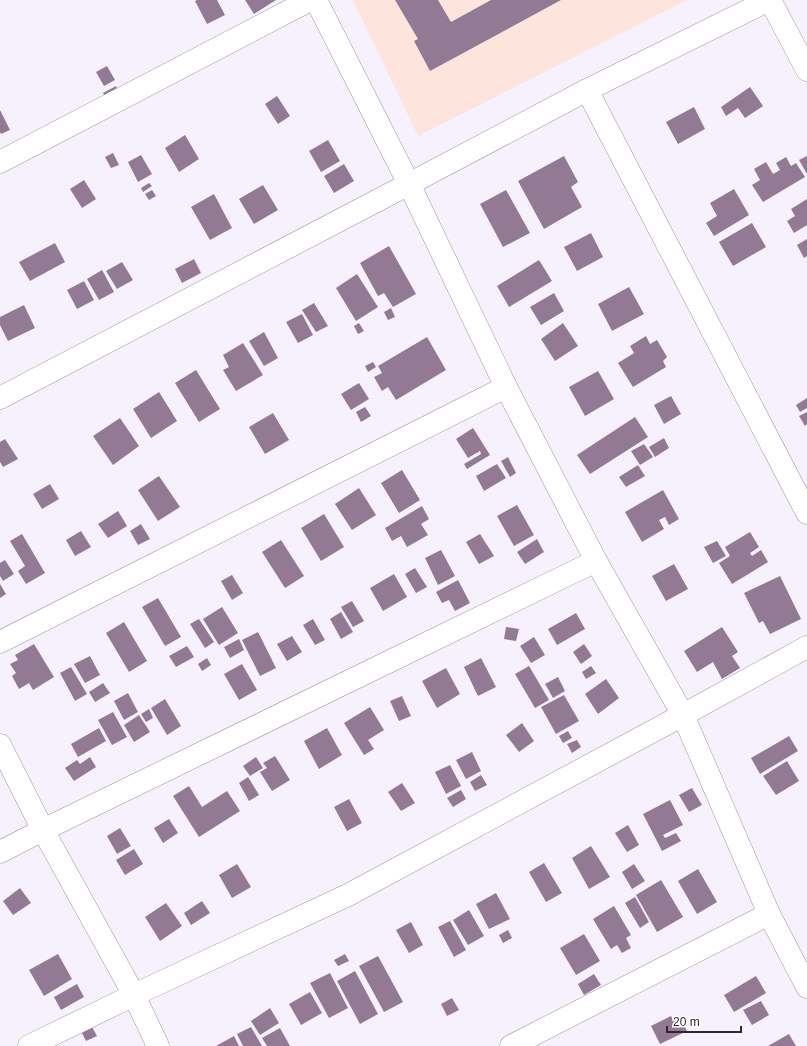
<svg xmlns="http://www.w3.org/2000/svg" width="807" height="1046" viewBox="0 0 807 1046" font-family="Arial,sans-serif">
	<style>
		.industrial { fill: #fde4dc }
		.building { fill: #927a95 }
		.lines { fill: none; stroke-linecap: round; stroke-linejoin: round }
		.minor-casing { stroke: #9e94a8; stroke-width: 23 }
		.minor { stroke: #fff; stroke-width: 22 }
	</style>
	<rect width="100%" height="100%" fill="#f7f1fe"/>
	<polygon class="industrial" points="353,0 687,0 418,136"/>
	<g class="building">
		<polygon points="197,0 217,0 225,15 207,24 195,1"/>
		<polygon points="245,0 276,0 254,14"/>
		<polygon points="395,0 438,0 451,22 491,0 561,0 430,71 414,41 418,39"/>
		<polygon points="107,66 115,80 104,86 96,72"/>
		<polygon points="116,86 119,94 107,100 103,93"/>
		<polygon points="750,87 763,106 745,118 738,108 726,116 721,107"/>
		<polygon points="277,96 290,116 278,124 265,104"/>
		<polygon points="694,107 705,129 678,144 666,122"/>
		<polygon points="0,110 10,130 1,134 0,132"/>
		<polygon points="185,135 199,159 179,172 165,148"/>
		<polygon points="328,140 340,161 321,172 309,151"/>
		<polygon points="113,153 119,165 111,168 105,157"/>
		<polygon points="141,155 152,174 138,182 128,162"/>
		<polygon points="564,156 578,182 571,187 582,207 544,229 518,181"/>
		<polygon points="807,156 807,174 799,160"/>
		<polygon points="786,157 791,166 796,163 805,177 763,202 752,185 760,180 754,169 766,162 773,174 780,170 776,163"/>
		<polygon points="344,164 354,181 334,193 324,176"/>
		<polygon points="84,180 96,199 82,208 70,189"/>
		<polygon points="149,183 152,186 143,192 141,188"/>
		<polygon points="263,185 278,210 254,224 239,199"/>
		<polygon points="734,189 749,215 714,236 706,223 717,216 710,203"/>
		<polygon points="152,190 156,196 149,200 145,194"/>
		<polygon points="506,190 530,233 503,247 480,204"/>
		<polygon points="214,194 232,228 210,240 191,207"/>
		<polygon points="807,199 807,225 794,233 787,221 795,216 791,209"/>
		<polygon points="752,223 766,247 733,266 719,242"/>
		<polygon points="591,233 603,257 577,271 564,247"/>
		<polygon points="807,239 807,256 804,258 797,245"/>
		<polygon points="55,243 65,262 30,281 19,262"/>
		<polygon points="389,246 416,294 393,307 384,293 378,296 360,263"/>
		<polygon points="194,259 201,273 182,283 175,269"/>
		<polygon points="539,260 552,281 509,307 497,286"/>
		<polygon points="122,262 133,280 117,289 106,271"/>
		<polygon points="102,270 114,292 99,300 87,279"/>
		<polygon points="357,274 378,307 356,321 336,288"/>
		<polygon points="84,281 94,300 77,309 67,290"/>
		<polygon points="629,287 644,314 612,331 598,304"/>
		<polygon points="554,293 564,311 541,325 530,307"/>
		<polygon points="314,303 328,326 316,332 302,310"/>
		<polygon points="24,305 35,328 8,341 0,325 0,317"/>
		<polygon points="391,308 395,317 388,320 384,312"/>
		<polygon points="302,314 313,335 298,343 286,322"/>
		<polygon points="359,323 364,331 358,334 354,326"/>
		<polygon points="563,323 578,346 555,361 541,339"/>
		<polygon points="264,332 278,358 264,366 249,341"/>
		<polygon points="646,336 650,344 657,340 667,357 663,361 666,367 633,387 618,363 634,353 630,346"/>
		<polygon points="427,337 446,370 396,400 388,387 382,391 374,377 382,373 378,366"/>
		<polygon points="243,343 263,375 236,391 223,370 229,367 223,355"/>
		<polygon points="373,362 376,367 368,372 365,366"/>
		<polygon points="196,370 220,409 199,422 175,383"/>
		<polygon points="598,371 614,399 585,416 569,387"/>
		<polygon points="359,383 369,399 351,410 341,394"/>
		<polygon points="159,392 177,421 151,438 133,409"/>
		<polygon points="671,396 681,414 664,424 654,405"/>
		<polygon points="807,398 807,408 800,412 796,405"/>
		<polygon points="365,407 371,416 361,422 356,412"/>
		<polygon points="807,412 807,424 805,426 799,416"/>
		<polygon points="273,413 289,440 265,454 249,427"/>
		<polygon points="635,417 648,437 590,474 577,455"/>
		<polygon points="120,418 139,446 113,465 93,436"/>
		<polygon points="473,428 490,455 467,469 464,464 481,454 480,451 468,458 456,439"/>
		<polygon points="664,438 669,448 655,457 649,447"/>
		<polygon points="5,439 18,459 3,467 0,462 0,442"/>
		<polygon points="644,444 653,457 640,465 631,451"/>
		<polygon points="508,457 516,473 510,477 501,461"/>
		<polygon points="497,464 506,478 484,491 476,476"/>
		<polygon points="638,465 645,476 626,487 619,477"/>
		<polygon points="402,470 420,500 399,513 381,483"/>
		<polygon points="159,476 180,507 158,521 138,490"/>
		<polygon points="50,484 59,499 42,509 33,494"/>
		<polygon points="359,488 376,515 352,530 335,504"/>
		<polygon points="663,490 679,519 669,525 665,517 659,520 664,529 642,542 625,512"/>
		<polygon points="517,505 534,535 514,546 497,516"/>
		<polygon points="422,506 429,519 421,524 428,535 407,547 401,536 392,541 385,528"/>
		<polygon points="118,511 127,526 108,538 98,524"/>
		<polygon points="324,514 344,547 321,561 301,528"/>
		<polygon points="141,524 150,539 138,545 130,531"/>
		<polygon points="81,531 91,547 75,556 66,540"/>
		<polygon points="750,532 759,547 750,553 752,556 761,550 768,562 732,584 719,563 730,556 725,547"/>
		<polygon points="22,534 45,573 26,584 18,571 25,566 10,541"/>
		<polygon points="480,534 494,556 479,564 466,542"/>
		<polygon points="537,539 544,552 525,564 517,552"/>
		<polygon points="281,540 304,576 285,588 262,552"/>
		<polygon points="717,541 726,556 713,563 704,547"/>
		<polygon points="441,550 455,576 438,585 425,558"/>
		<polygon points="5,560 14,574 3,581 0,576 0,563"/>
		<polygon points="674,564 688,589 666,601 652,576"/>
		<polygon points="415,568 427,587 416,593 405,574"/>
		<polygon points="394,574 407,597 383,611 370,588"/>
		<polygon points="232,575 243,593 232,600 221,581"/>
		<polygon points="780,576 801,619 770,634 763,621 759,623 744,593"/>
		<polygon points="458,580 470,603 455,611 449,600 442,603 436,592"/>
		<polygon points="0,584 6,594 0,598"/>
		<polygon points="158,598 181,637 165,646 142,607"/>
		<polygon points="352,601 364,621 353,627 341,607"/>
		<polygon points="222,607 238,633 219,645 203,619"/>
		<polygon points="341,612 353,632 341,639 330,619"/>
		<polygon points="576,613 585,629 557,645 548,629"/>
		<polygon points="199,619 214,642 205,648 190,624"/>
		<polygon points="313,619 325,640 315,645 303,625"/>
		<polygon points="124,622 147,661 129,672 106,633"/>
		<polygon points="506,627 519,629 516,641 504,639"/>
		<polygon points="722,627 738,652 732,656 740,668 722,679 713,662 697,672 684,651"/>
		<polygon points="258,632 276,668 260,676 242,640"/>
		<polygon points="292,636 302,652 287,661 277,644"/>
		<polygon points="534,637 545,655 531,663 520,646"/>
		<polygon points="239,639 244,650 230,658 224,647"/>
		<polygon points="34,644 54,677 33,690 29,683 19,689 12,676 16,673 10,664 18,660 15,655"/>
		<polygon points="584,644 592,656 581,664 573,652"/>
		<polygon points="187,646 194,657 176,667 169,656"/>
		<polygon points="90,656 100,675 85,683 74,664"/>
		<polygon points="207,658 211,665 202,671 198,664"/>
		<polygon points="481,658 496,687 478,696 464,667"/>
		<polygon points="242,664 257,690 239,700 224,674"/>
		<polygon points="529,666 549,700 535,708 515,674"/>
		<polygon points="591,666 596,673 586,679 582,672"/>
		<polygon points="71,667 87,694 75,701 60,673"/>
		<polygon points="446,668 460,694 437,708 422,681"/>
		<polygon points="558,677 565,691 553,698 545,684"/>
		<polygon points="606,679 619,698 598,714 585,694"/>
		<polygon points="103,683 110,693 95,702 89,692"/>
		<polygon points="128,693 138,712 124,720 114,701"/>
		<polygon points="564,695 579,721 556,734 541,707"/>
		<polygon points="402,696 411,716 399,721 390,701"/>
		<polygon points="165,699 181,726 167,735 151,708"/>
		<polygon points="370,707 384,730 368,740 374,749 364,755 344,723"/>
		<polygon points="149,709 153,718 146,722 141,714"/>
		<polygon points="113,712 127,737 112,745 98,720"/>
		<polygon points="139,715 150,732 134,742 124,725"/>
		<polygon points="522,723 534,741 519,752 506,735"/>
		<polygon points="99,728 106,741 78,757 71,744"/>
		<polygon points="327,728 342,755 319,769 304,741"/>
		<polygon points="568,731 572,738 563,743 559,736"/>
		<polygon points="789,736 798,751 760,774 751,758"/>
		<polygon points="577,740 581,747 572,753 567,744"/>
		<polygon points="472,752 481,771 466,779 456,760"/>
		<polygon points="275,756 290,780 272,791 260,772 267,768 263,763"/>
		<polygon points="90,757 96,767 74,781 65,768 77,760 80,764"/>
		<polygon points="256,757 263,768 250,776 243,766"/>
		<polygon points="787,761 799,781 776,795 763,776"/>
		<polygon points="450,765 461,786 446,794 435,772"/>
		<polygon points="481,775 487,785 475,791 470,782"/>
		<polygon points="248,777 259,795 249,801 239,783"/>
		<polygon points="402,783 415,803 401,811 388,792"/>
		<polygon points="189,786 202,807 227,791 240,811 199,837 173,796"/>
		<polygon points="692,788 702,805 689,812 679,795"/>
		<polygon points="461,790 466,799 453,807 447,798"/>
		<polygon points="349,799 362,823 347,831 334,807"/>
		<polygon points="670,800 683,825 663,835 665,838 676,833 681,841 662,851 643,814"/>
		<polygon points="169,819 178,833 163,843 154,828"/>
		<polygon points="628,825 639,845 627,852 615,833"/>
		<polygon points="120,828 131,846 117,854 107,836"/>
		<polygon points="591,846 610,877 589,889 572,858"/>
		<polygon points="134,849 143,864 125,875 116,860"/>
		<polygon points="544,863 562,893 546,902 529,872"/>
		<polygon points="237,864 251,887 232,898 219,875"/>
		<polygon points="634,864 645,881 632,889 622,872"/>
		<polygon points="698,869 717,902 697,914 678,881"/>
		<polygon points="661,880 683,917 657,932 636,895"/>
		<polygon points="20,888 31,903 13,915 3,901"/>
		<polygon points="496,893 510,919 489,929 476,904"/>
		<polygon points="635,897 649,922 640,928 625,903"/>
		<polygon points="202,901 210,913 191,925 184,913"/>
		<polygon points="166,903 182,926 160,941 145,917"/>
		<polygon points="614,906 631,935 626,938 631,948 622,953 617,945 611,949 593,919"/>
		<polygon points="469,910 484,936 468,945 453,920"/>
		<polygon points="450,921 466,950 454,957 438,927"/>
		<polygon points="411,922 423,945 409,953 396,930"/>
		<polygon points="508,930 512,938 503,943 499,935"/>
		<polygon points="584,934 600,961 576,975 560,948"/>
		<polygon points="58,954 72,979 44,996 29,970"/>
		<polygon points="345,954 349,961 338,966 334,960"/>
		<polygon points="378,956 403,1002 384,1012 359,966"/>
		<polygon points="355,971 378,1014 360,1024 337,981"/>
		<polygon points="330,973 348,1008 329,1018 310,983"/>
		<polygon points="594,974 601,985 584,995 578,984"/>
		<polygon points="756,976 766,993 734,1012 724,995"/>
		<polygon points="77,984 84,997 61,1010 54,997"/>
		<polygon points="310,992 322,1013 301,1025 289,1004"/>
		<polygon points="452,998 459,1010 447,1016 441,1004"/>
		<polygon points="761,1001 769,1015 752,1025 743,1010"/>
		<polygon points="270,1008 279,1023 260,1035 251,1021"/>
		<polygon points="671,1016 676,1026 683,1023 687,1031 660,1044 651,1026"/>
		<polygon points="91,1025 97,1036 86,1041 81,1031"/>
		<polygon points="251,1027 262,1046 243,1046 237,1034"/>
		<polygon points="280,1028 290,1046 267,1046 262,1038"/>
		<polygon points="789,1034 796,1046 768,1046"/>
		<polygon points="234,1036 239,1046 216,1046"/>
	</g>
	<g class="lines">
		<g class="minor-casing">
			<g id="minor">
				<polyline points="316,0 409,184 506,387 596,561 683,715 769,914 807,987"/>
				<polyline points="770,0 807,70"/>
				<polyline points="587,90 807,513"/>
				<polyline points="0,162 310,0"/>
				<polyline points="0,398 409,184 587,90 769,0"/>
				<polyline points="0,642 506,387"/>
				<polyline points="0,745 43,830 134,995 158,1046"/>
				<polyline points="0,852 43,830 596,561"/>
				<polyline points="29,1046 134,995 348,895 683,715 807,647"/>
				<polyline points="511,1046 769,914"/>
			</g>
		</g>
		<use href="#minor" class="minor"/>
	</g>
	<path d="M667 1026v6h74v-6" fill="none" stroke="#2c2730" stroke-width="2"/>
	<text x="673" y="1026" font-size="12" fill="#2c2730" stroke="#ffffff" stroke-width="3" paint-order="stroke">20 m</text>
</svg>
